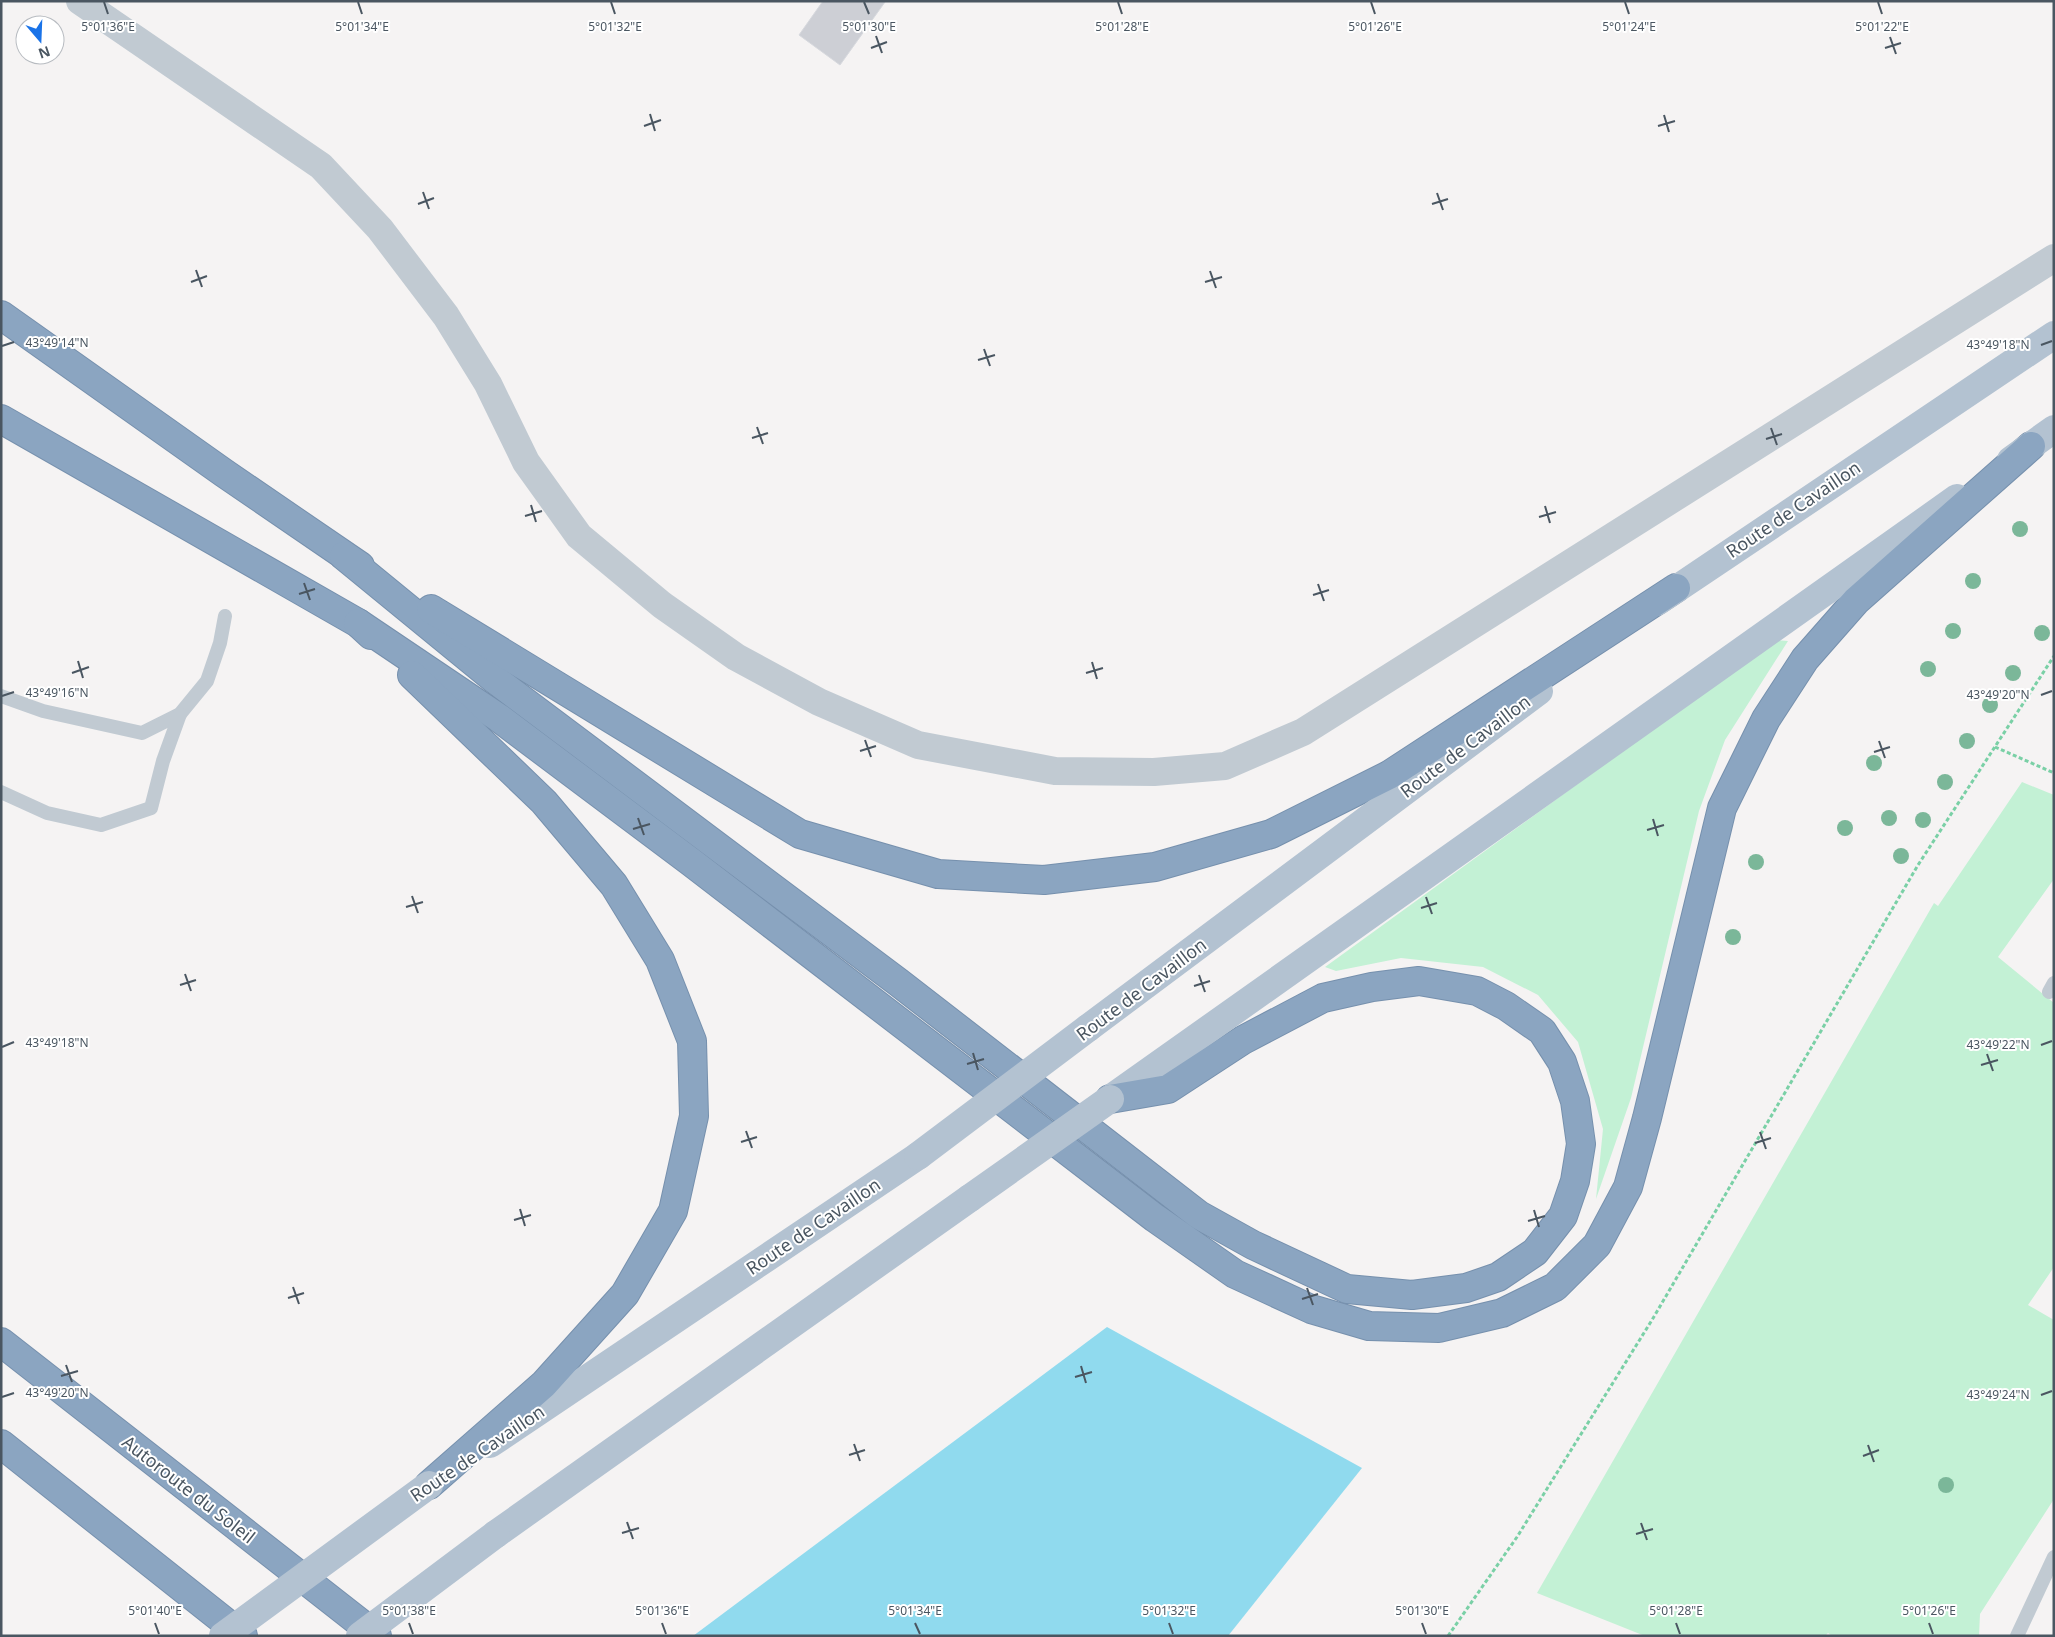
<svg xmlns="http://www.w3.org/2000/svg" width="2055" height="1637" viewBox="0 0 2055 1637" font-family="'Noto Sans',sans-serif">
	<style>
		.green { fill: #c3f1d5 }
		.water { fill: #90daee }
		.building { fill: #cdcfd5; stroke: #d7d9de }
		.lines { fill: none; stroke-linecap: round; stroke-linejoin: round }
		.motorway-casing { stroke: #7690ad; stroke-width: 30 }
		.path { stroke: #7ad0a6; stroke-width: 3; stroke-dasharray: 4 2.5; stroke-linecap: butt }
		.service { stroke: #c1cad2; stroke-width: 14 }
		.minor { stroke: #c1cad2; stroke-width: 28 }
		.primary { stroke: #b3c2d1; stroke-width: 28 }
		.motorway { stroke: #8ba5c1; stroke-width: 28 }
		.primary-bridge { stroke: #b3c2d1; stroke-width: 28 }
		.tree { fill: #7bb799 }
		.ticks { fill: none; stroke: #4a5661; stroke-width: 2 }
		.labels { text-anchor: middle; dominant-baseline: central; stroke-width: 4; stroke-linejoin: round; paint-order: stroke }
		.street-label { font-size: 18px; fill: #4a5661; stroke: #fff }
		.ticks-label { font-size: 12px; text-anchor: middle; fill: #4a5661; stroke: #fff; stroke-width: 4; stroke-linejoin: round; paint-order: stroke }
	</style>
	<rect width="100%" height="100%" fill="#f5f3f3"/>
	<g class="green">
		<polygon points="1776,640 1788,641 1725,740 1699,811 1631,1098 1596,1199 1603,1129 1578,1042 1538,995 1483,967 1401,958 1336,971 1325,967"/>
		<polygon points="2022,782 2054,795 2054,879 1998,957 2054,1003 2054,1267 2028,1305 2054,1320 2054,1499 1980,1614 1979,1636 1832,1636 1828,1633 1825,1636 1645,1636 1537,1593 1934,903 1938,906"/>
	</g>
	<polygon class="water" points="1107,1327 1362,1468 1228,1636 693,1636"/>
	<polygon class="building" points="823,1 885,2 840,65 799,35"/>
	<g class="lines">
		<g class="motorway-casing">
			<g id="motorway">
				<polyline points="1,315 224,473 360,566"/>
				<polyline points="1,419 358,623 371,635"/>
				<polyline points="344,556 493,678 898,982 1199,1215 1253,1245 1347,1289 1412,1295 1466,1288 1498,1277 1535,1252 1563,1216 1575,1181 1581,1144 1575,1101 1562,1062 1542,1031 1506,1006 1477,991 1419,981 1372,987 1323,998 1243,1040 1168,1089 1110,1099"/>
				<polyline points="431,609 800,834 938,874 1044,880 1155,867 1271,834 1389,775 1676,588"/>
				<polyline points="358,623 499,718 691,862 1155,1218 1235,1274 1311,1309 1369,1326 1439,1328 1502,1313 1555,1287 1597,1245 1628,1187 1647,1118 1722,808 1766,719 1805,659 1856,601 2031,446"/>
				<polyline points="412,675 544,802 614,885 660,960 692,1041 694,1116 673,1211 625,1294 544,1384 429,1485"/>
				<polyline points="1,1342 377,1636"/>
				<polyline points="1,1444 243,1636"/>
			</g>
		</g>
		<g class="path">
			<polyline points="1995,747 2054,773"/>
			<polyline points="1448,1636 1517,1537 1652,1320 1918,865 2054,656"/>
		</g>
		<g class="service">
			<polyline points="1,696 43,711 142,733 180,714 207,681 220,643 225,616"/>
			<polyline points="1,792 47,813 101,825 151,808 163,761 180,714"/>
			<polyline points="2049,992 2054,983"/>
			<polyline points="2017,1636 2054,1557"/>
		</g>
		<polyline class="minor" points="80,1 321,166 380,229 446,316 488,384 526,462 579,536 662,605 736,657 819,702 918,745 1055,771 1154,772 1225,766 1303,732 2054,258"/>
		<g class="primary">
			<polyline points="2011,460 2054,429"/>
			<polyline points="1657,602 2054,335"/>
			<polyline points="1088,1028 1539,691"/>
			<polyline points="1110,1099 1957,498"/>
			<polyline points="490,1444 918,1156"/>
			<polyline points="496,1534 970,1198"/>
		</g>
		<use href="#motorway" class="motorway"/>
		<g class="primary-bridge">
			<polyline points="918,1156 1088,1028"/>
			<polyline points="970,1198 1110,1099"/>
			<polyline points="223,1636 429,1485"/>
			<polyline points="360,1636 496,1534"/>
		</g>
	</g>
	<g class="tree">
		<circle cx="2020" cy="529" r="8"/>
		<circle cx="1973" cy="581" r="8"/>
		<circle cx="1953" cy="631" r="8"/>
		<circle cx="2042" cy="633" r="8"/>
		<circle cx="1928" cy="669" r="8"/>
		<circle cx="2013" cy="673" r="8"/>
		<circle cx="1990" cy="705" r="8"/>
		<circle cx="1967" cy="741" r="8"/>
		<circle cx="1874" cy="763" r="8"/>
		<circle cx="1945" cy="782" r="8"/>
		<circle cx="1889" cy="818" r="8"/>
		<circle cx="1923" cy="820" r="8"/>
		<circle cx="1845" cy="828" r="8"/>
		<circle cx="1901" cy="856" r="8"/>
		<circle cx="1756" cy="862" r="8"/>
		<circle cx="1733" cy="937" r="8"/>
		<circle cx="1946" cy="1485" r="8"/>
	</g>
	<path class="ticks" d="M 104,2 L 108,14M 358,2 L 362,14M 611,2 L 615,14M 864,2 L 869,14M 1118,2 L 1122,14M 1371,2 L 1375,14M 1625,2 L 1629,14M 1878,2 L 1882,14M 876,36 L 882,53M 1890,37 L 1896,54M 871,48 L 887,42M 1885,48 L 1901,43M 650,114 L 655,131M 1664,115 L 1669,132M 644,126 L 661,120M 1658,126 L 1675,121M 423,192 L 429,209M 1437,193 L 1443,210M 418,204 L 434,198M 1432,204 L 1448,199M 196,270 L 202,287M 1210,271 L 1216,288M 191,282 L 207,276M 1205,282 L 1222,277M 2041,345 L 2052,341M 2,346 L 14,342M 984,349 L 990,366M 978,360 L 995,355M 757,427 L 763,444M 1771,428 L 1777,445M 752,438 L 768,433M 1766,439 L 1782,434M 531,505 L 536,522M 1545,506 L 1550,523M 525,516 L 542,511M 1539,517 L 1556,512M 304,583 L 310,600M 1318,584 L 1324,601M 299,594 L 315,589M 1313,595 L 1329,590M 78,661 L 83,678M 1092,662 L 1097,679M 72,673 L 89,667M 1086,673 L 1103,668M 2041,695 L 2052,691M 2,696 L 14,692M 865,740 L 871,757M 1879,741 L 1885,758M 860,751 L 876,746M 1874,752 L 1890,747M 638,818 L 644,835M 1653,819 L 1658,836M 633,829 L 650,824M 1647,830 L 1664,825M 412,896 L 418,913M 1426,897 L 1432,914M 406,907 L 423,902M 1421,908 L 1437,903M 185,974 L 191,991M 1199,975 L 1205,992M 180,985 L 196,980M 1194,986 L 1210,981M 2041,1045 L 2052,1041M 2,1047 L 14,1042M 973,1053 L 978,1070M 1987,1054 L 1993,1071M 967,1064 L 984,1059M 1981,1065 L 1998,1060M 746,1131 L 752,1148M 1760,1132 L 1766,1149M 741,1142 L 757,1137M 1755,1143 L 1771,1138M 520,1209 L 525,1226M 1534,1210 L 1539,1227M 514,1220 L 531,1215M 1528,1221 L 1545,1216M 293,1287 L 299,1304M 1307,1288 L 1313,1305M 288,1298 L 304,1293M 1302,1299 L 1318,1294M 66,1365 L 72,1382M 1081,1366 L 1086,1383M 61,1376 L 78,1371M 1075,1377 L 1092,1372M 2041,1395 L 2052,1391M 2,1397 L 14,1393M 854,1444 L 860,1461M 1868,1445 L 1874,1462M 849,1455 L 865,1450M 1863,1456 L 1879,1450M 627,1522 L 633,1539M 1641,1523 L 1647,1540M 622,1533 L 639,1528M 1636,1534 L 1653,1529M 155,1623 L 159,1634M 409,1623 L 413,1634M 662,1623 L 666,1634M 915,1623 L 920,1634M 1169,1623 L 1173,1634M 1422,1623 L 1426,1634M 1676,1623 L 1680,1634M 1929,1623 L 1933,1634"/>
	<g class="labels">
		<g class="street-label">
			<text transform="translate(1793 509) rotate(-34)">Route de Cavaillon</text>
			<text transform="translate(1465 746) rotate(-37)">Route de Cavaillon</text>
			<text transform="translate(1141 989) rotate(-37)">Route de Cavaillon</text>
			<text transform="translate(813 1226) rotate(-34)">Route de Cavaillon</text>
			<text transform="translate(477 1453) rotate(-34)">Route de Cavaillon</text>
			<text transform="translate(189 1489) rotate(38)">Autoroute du Soleil</text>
		</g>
	</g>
	<g class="ticks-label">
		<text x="1882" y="31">5°01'22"E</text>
		<text x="108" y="31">5°01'36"E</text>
		<text x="362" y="31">5°01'34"E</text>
		<text x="615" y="31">5°01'32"E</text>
		<text x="869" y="31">5°01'30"E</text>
		<text x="1122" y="31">5°01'28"E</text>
		<text x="1375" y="31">5°01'26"E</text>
		<text x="1629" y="31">5°01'24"E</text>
		<text x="57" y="347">43°49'14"N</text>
		<text x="1998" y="349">43°49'18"N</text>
		<text x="57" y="697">43°49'16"N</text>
		<text x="1998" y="699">43°49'20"N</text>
		<text x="57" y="1047">43°49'18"N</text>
		<text x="1998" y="1049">43°49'22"N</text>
		<text x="57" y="1397">43°49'20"N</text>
		<text x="1998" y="1399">43°49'24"N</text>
		<text x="155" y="1615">5°01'40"E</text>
		<text x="409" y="1615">5°01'38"E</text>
		<text x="662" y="1615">5°01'36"E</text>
		<text x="915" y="1615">5°01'34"E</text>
		<text x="1169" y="1615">5°01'32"E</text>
		<text x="1422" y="1615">5°01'30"E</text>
		<text x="1676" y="1615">5°01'28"E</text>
		<text x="1929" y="1615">5°01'26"E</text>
	</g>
	<rect width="2055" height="1637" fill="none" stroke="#4a5661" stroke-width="5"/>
	<g transform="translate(40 40) rotate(161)"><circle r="24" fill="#ffffff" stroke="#b7bbc0"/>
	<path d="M0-4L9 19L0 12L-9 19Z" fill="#1a73e8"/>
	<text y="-8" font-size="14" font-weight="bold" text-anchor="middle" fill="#4a5661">N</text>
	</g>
</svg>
